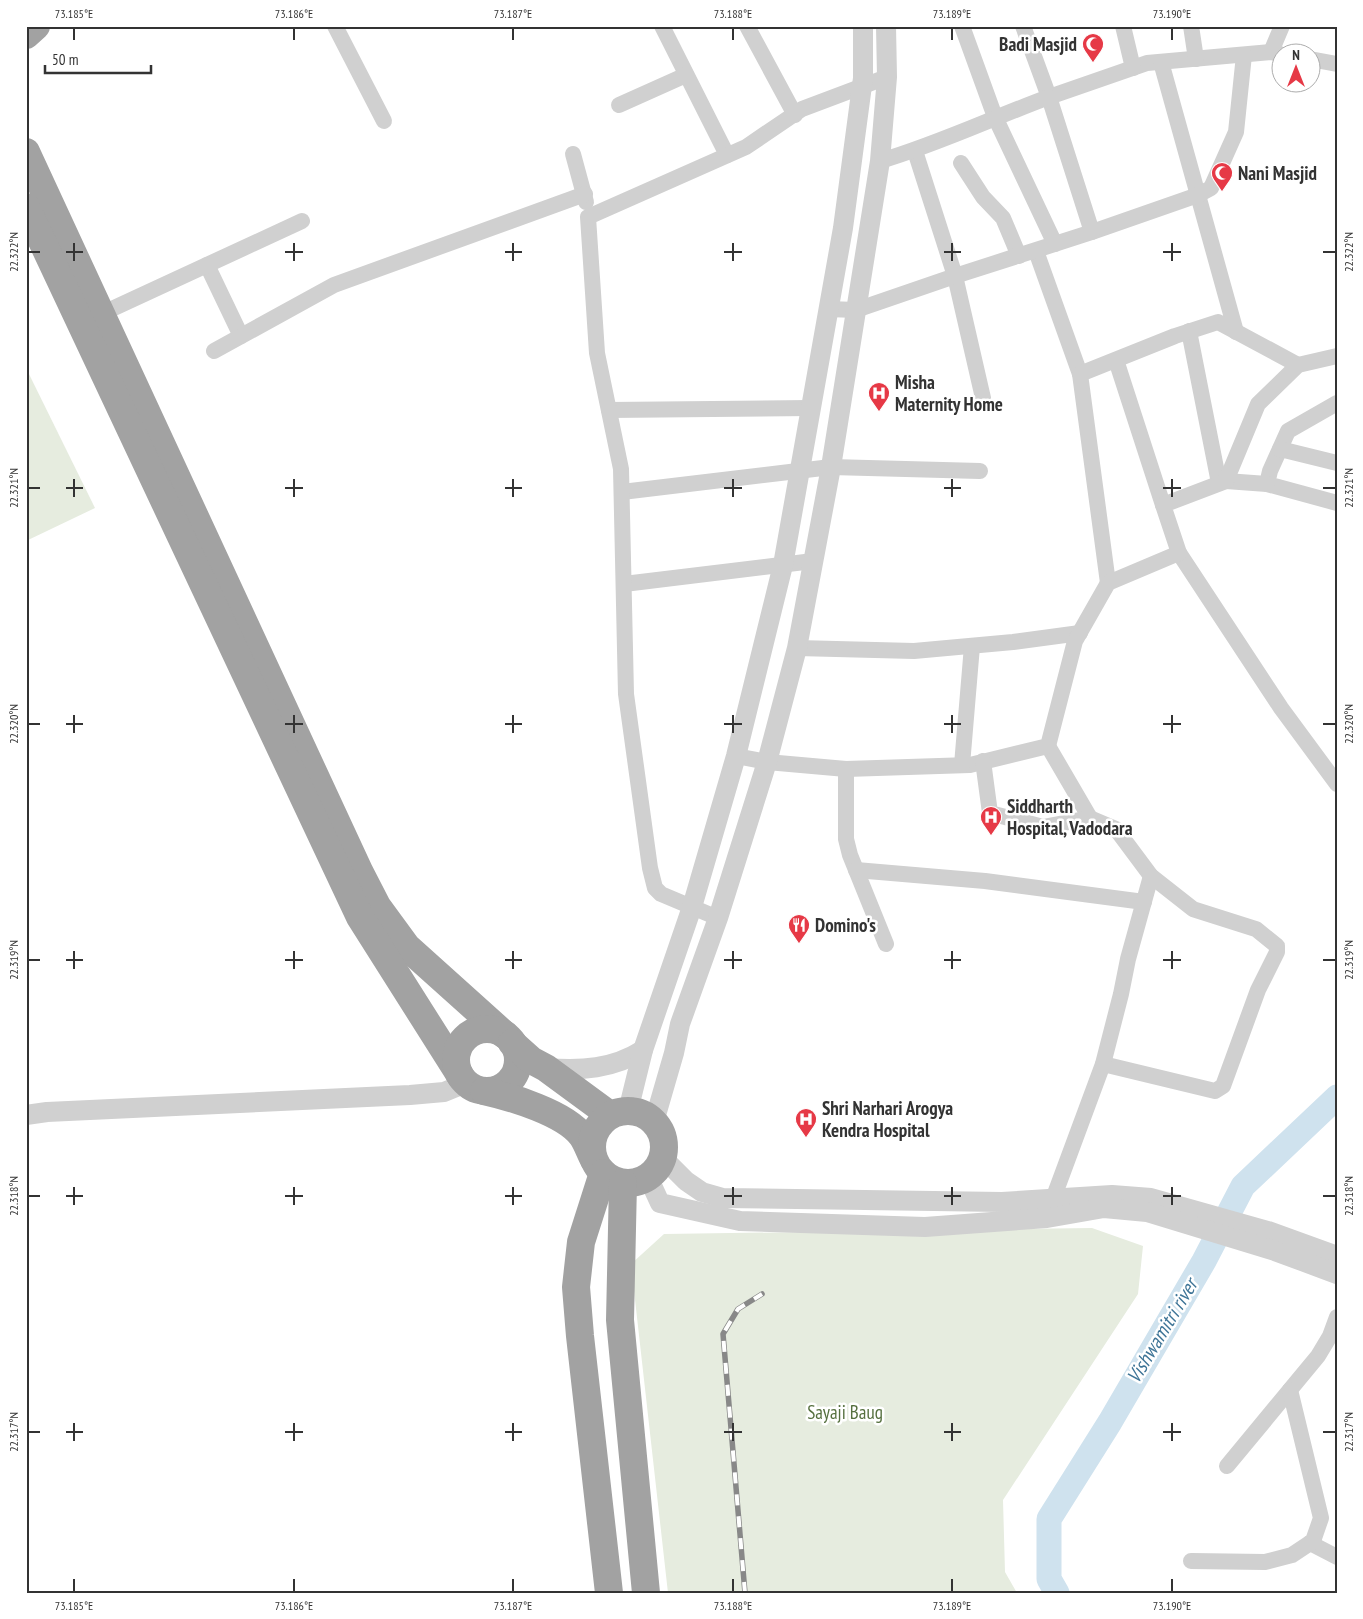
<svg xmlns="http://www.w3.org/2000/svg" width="1363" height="1619" viewBox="0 0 1363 1619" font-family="'PT Sans Narrow',sans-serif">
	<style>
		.green { fill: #e6ecdf }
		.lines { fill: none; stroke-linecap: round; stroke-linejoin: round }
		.river { stroke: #cfe2ee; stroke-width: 25 }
		.minor { stroke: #d0d0d0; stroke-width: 16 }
		.tertiary { stroke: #d0d0d0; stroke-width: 20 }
		.trunk { stroke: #a2a2a2; stroke-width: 28 }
		.rail-casing { stroke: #888; stroke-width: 5.5 }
		.rail { stroke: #fff; stroke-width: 4; stroke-dasharray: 11; stroke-linecap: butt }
		.ticks { fill: none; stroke: #333; stroke-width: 2 }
		.labels { text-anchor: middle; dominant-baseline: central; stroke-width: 5; stroke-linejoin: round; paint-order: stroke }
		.poi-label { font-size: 19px; font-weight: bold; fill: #333; stroke: #fff; text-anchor: start }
		.park-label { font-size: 19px; fill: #56703f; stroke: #fff }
		.water-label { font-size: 20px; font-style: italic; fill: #3f7597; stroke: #fff }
		.neatline { fill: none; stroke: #333; stroke-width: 2 }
		.ticks-label { font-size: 12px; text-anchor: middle; fill: #333 }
	</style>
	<rect width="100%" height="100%" fill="#fff"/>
	<g class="green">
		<polygon points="26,368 95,508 26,541"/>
		<polygon points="1092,1228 1143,1246 1138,1294 1003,1500 1005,1572 1017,1593 668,1593 631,1264 664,1234"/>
	</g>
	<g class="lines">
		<polyline class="river" points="1057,1593 1049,1579 1049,1519 1110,1422 1204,1261 1243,1186 1337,1097"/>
		<g class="minor">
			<polyline points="335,26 384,121"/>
			<polyline points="662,26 727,155"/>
			<polyline points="747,26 795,115"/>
			<polyline points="962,26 995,117 1055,244"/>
			<polyline points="1023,26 1049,97 1147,63 1271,52 1280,54"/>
			<polyline points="1123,26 1133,68"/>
			<polyline points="1191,26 1196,59"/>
			<polyline points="1271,52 1282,26"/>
			<polyline points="1310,59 1337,64"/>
			<polyline points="1161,62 1236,332"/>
			<polyline points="619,105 686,75"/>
			<polyline points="915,151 955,276 983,398"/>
			<polyline points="573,154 586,202"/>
			<polyline points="961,163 983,197 1003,218 1019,256"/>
			<polyline points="1092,232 1198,195 1211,188 1236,132 1244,55"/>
			<polyline points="1036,251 1080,374"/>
			<polyline points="207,265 241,336"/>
			<path d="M 828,309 L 856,310 L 955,276 L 1092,232 L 1049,97 C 992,118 938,144 880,161"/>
			<polyline points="101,314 302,221"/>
			<polyline points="1189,331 1219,483"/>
			<polyline points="214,351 334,285 585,194"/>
			<polyline points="1116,360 1163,505"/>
			<polyline points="1337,403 1288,431 1270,471 1267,484 1337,503"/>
			<polyline points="609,410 810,408"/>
			<polyline points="1280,449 1337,463"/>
			<polyline points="1226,481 1267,484"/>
			<polyline points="622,492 831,467 980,471"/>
			<polyline points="1179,553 1281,708 1337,784"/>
			<polyline points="1108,583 1080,374 1175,336 1218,322 1298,365"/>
			<polyline points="624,584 813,561"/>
			<polyline points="797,648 914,651 1013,642 1080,633"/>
			<polyline points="1048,746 1090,818"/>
			<polyline points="736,756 767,762 846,769 970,765 1048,746 1075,641 1108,583 1179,553 1163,505 1226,481 1258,404 1298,365 1337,356"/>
			<polyline points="983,761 990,813 1043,827 1090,818 1116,829 1151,876 1193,909 1256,929 1277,946 1277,952 1258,990 1223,1086 1215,1091 1103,1064"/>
			<polyline points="962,765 972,646"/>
			<polyline points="846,769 846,839 850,855 886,944"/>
			<polyline points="856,870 985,881 1144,902"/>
			<polyline points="718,918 661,894 655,888 650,868 626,694 621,469 597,353 588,217 746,147 802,109 887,77"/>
			<polyline points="1053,1199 1103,1064 1121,994 1128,959 1151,876"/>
			<polyline points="1227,1466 1318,1356 1330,1336 1337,1317"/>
			<polyline points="1310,1543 1337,1557"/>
			<polyline points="1191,1561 1265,1562 1292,1555 1313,1541 1321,1518 1290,1390"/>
		</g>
		<g class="tertiary">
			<path d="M 546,1068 C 581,1071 613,1069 643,1050"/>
			<polyline points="628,1111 643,1050 692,907 736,756 783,565 843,228 863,78 863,26"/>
			<polyline points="26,1115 47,1112 410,1095 444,1092 466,1083"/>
			<polyline points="654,1122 674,1053 680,1024 718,918 767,762 797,648 831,467 880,161 887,77 886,26"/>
			<polyline points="662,1157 686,1181 702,1192 723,1198 1002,1202 1112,1195 1151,1198 1268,1231 1337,1256"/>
			<polyline points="648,1177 660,1203 740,1221 925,1227 1047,1218 1104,1208 1147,1212 1275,1251 1337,1274"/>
		</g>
		<g class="trunk">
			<polyline points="26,35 36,26"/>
			<polyline points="26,152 359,871 377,906 407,947 505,1035"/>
			<polyline points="26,207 360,917 460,1075"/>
			<circle cx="487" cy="1060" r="31"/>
			<polyline points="512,1043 531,1060 546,1068 610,1115"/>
			<path d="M 484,1091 C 511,1097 565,1113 582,1136 C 587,1143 590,1153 594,1160"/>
			<circle cx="628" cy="1147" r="36"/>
			<polyline points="603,1173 581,1242 576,1287 580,1336 609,1593"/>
			<polyline points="623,1183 620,1320 646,1593"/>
		</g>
		<g class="rail-casing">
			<polyline id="rail" points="745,1593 723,1334 738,1309 762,1294"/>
		</g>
		<use href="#rail" class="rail"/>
	</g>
	<path class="ticks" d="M 74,28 L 74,40M 294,28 L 294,40M 513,28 L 513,40M 733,28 L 733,40M 952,28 L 952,40M 1172,28 L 1172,40M 74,243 L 74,261M 294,243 L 294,261M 513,243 L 513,261M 733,243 L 733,261M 952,243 L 952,261M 1172,243 L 1172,261M 28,252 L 40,252M 66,252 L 83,252M 285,252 L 303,252M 505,252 L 522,252M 724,252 L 742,252M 944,252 L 961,252M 1163,252 L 1181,252M 1323,252 L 1336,252M 74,479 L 74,497M 294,479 L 294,497M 513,479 L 513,497M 733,479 L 733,497M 952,479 L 952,497M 1172,479 L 1172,497M 28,488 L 40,488M 66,488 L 83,488M 285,488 L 303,488M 505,488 L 522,488M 724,488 L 742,488M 944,488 L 961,488M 1163,488 L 1181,488M 1323,488 L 1336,488M 74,715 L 74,733M 294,715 L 294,733M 513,715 L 513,733M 733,715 L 733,733M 952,715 L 952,733M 1172,715 L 1172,733M 28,724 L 40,724M 66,724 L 83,724M 285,724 L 303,724M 505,724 L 522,724M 724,724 L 742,724M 944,724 L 961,724M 1163,724 L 1181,724M 1323,724 L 1336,724M 74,951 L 74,969M 294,951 L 294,969M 513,951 L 513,969M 733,951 L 733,969M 952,951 L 952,969M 1172,951 L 1172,969M 28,960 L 40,960M 66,960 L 83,960M 285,960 L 303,960M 505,960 L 522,960M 724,960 L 742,960M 944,960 L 961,960M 1163,960 L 1181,960M 1323,960 L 1336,960M 74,1187 L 74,1205M 294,1187 L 294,1205M 513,1187 L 513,1205M 733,1187 L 733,1205M 952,1187 L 952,1205M 1172,1187 L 1172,1205M 28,1196 L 40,1196M 66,1196 L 83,1196M 285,1196 L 303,1196M 505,1196 L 522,1196M 724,1196 L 742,1196M 944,1196 L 961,1196M 1163,1196 L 1181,1196M 1323,1196 L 1336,1196M 74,1423 L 74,1441M 294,1423 L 294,1441M 513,1423 L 513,1441M 733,1423 L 733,1441M 952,1423 L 952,1441M 1172,1423 L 1172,1441M 28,1432 L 40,1432M 66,1432 L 83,1432M 285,1432 L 303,1432M 505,1432 L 522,1432M 724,1432 L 742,1432M 944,1432 L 961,1432M 1163,1432 L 1181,1432M 1323,1432 L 1336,1432M 74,1579 L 74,1592M 294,1579 L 294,1592M 513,1579 L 513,1592M 733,1579 L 733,1592M 952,1579 L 952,1592M 1172,1579 L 1172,1592"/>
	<defs>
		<g id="mosque-pin" transform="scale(1.125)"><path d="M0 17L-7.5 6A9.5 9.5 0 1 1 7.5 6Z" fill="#e63946" stroke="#fff"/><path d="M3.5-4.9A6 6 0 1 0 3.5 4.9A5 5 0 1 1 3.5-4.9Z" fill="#fff"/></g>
		<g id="hospital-pin" transform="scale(1.125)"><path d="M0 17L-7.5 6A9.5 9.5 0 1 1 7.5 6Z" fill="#e63946" stroke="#fff"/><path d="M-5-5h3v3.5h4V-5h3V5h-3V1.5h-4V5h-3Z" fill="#fff"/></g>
		<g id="restaurant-pin" transform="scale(1.125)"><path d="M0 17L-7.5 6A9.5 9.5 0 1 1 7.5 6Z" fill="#e63946" stroke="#fff"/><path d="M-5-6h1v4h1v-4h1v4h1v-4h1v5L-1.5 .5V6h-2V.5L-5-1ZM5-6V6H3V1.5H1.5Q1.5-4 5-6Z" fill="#fff"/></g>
	</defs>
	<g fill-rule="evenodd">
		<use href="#mosque-pin" x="1093" y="44"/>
		<use href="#mosque-pin" x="1222" y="173"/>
		<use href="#hospital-pin" x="879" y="393"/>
		<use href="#hospital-pin" x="991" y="817"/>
		<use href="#restaurant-pin" x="799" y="925"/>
		<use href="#hospital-pin" x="806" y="1119"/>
	</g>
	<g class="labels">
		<g class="poi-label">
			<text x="1077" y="44" text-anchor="end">Badi Masjid</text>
			<text x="1238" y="173">Nani Masjid</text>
			<text x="895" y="382">Misha<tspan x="895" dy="22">Maternity Home</tspan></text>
			<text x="1007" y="806">Siddharth<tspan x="1007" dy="22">Hospital, Vadodara</tspan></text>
			<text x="815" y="925">Domino's</text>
			<text x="822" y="1108">Shri Narhari Arogya<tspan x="822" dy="22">Kendra Hospital</tspan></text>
		</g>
		<g class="park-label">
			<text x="845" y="1412">Sayaji Baug</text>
		</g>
		<g class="water-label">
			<text transform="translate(1162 1331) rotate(-59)">Vishwamitri river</text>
		</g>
	</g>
	<rect width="1363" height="1619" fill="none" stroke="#ffffff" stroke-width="55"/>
	<g transform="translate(1296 68)"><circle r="24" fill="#ffffff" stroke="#adadad"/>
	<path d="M0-4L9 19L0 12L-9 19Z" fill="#e63946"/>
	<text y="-8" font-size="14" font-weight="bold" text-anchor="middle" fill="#333333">N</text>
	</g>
	<path d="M45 65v8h106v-8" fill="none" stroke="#333333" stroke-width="2.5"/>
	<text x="52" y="65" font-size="15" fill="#333333" stroke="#ffffff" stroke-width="4" paint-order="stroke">50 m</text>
	<rect x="28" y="28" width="1308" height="1564" class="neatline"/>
	<g class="ticks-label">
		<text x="74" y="18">73.185°E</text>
		<text x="294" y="18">73.186°E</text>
		<text x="513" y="18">73.187°E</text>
		<text x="733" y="18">73.188°E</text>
		<text x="952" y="18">73.189°E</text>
		<text x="1172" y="18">73.190°E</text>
		<text transform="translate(14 252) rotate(-90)" y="4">22.322°N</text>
		<text transform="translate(1349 252) rotate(-90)" y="4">22.322°N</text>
		<text transform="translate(14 488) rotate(-90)" y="4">22.321°N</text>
		<text transform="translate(1349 488) rotate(-90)" y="4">22.321°N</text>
		<text transform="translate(14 724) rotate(-90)" y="4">22.320°N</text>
		<text transform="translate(1349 724) rotate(-90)" y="4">22.320°N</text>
		<text transform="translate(14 960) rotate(-90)" y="4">22.319°N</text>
		<text transform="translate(1349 960) rotate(-90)" y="4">22.319°N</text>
		<text transform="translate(14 1196) rotate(-90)" y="4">22.318°N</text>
		<text transform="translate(1349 1196) rotate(-90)" y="4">22.318°N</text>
		<text transform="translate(14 1432) rotate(-90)" y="4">22.317°N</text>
		<text transform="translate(1349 1432) rotate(-90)" y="4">22.317°N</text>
		<text x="74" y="1610">73.185°E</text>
		<text x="294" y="1610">73.186°E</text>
		<text x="513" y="1610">73.187°E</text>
		<text x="733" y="1610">73.188°E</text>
		<text x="952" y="1610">73.189°E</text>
		<text x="1172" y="1610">73.190°E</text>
	</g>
</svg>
